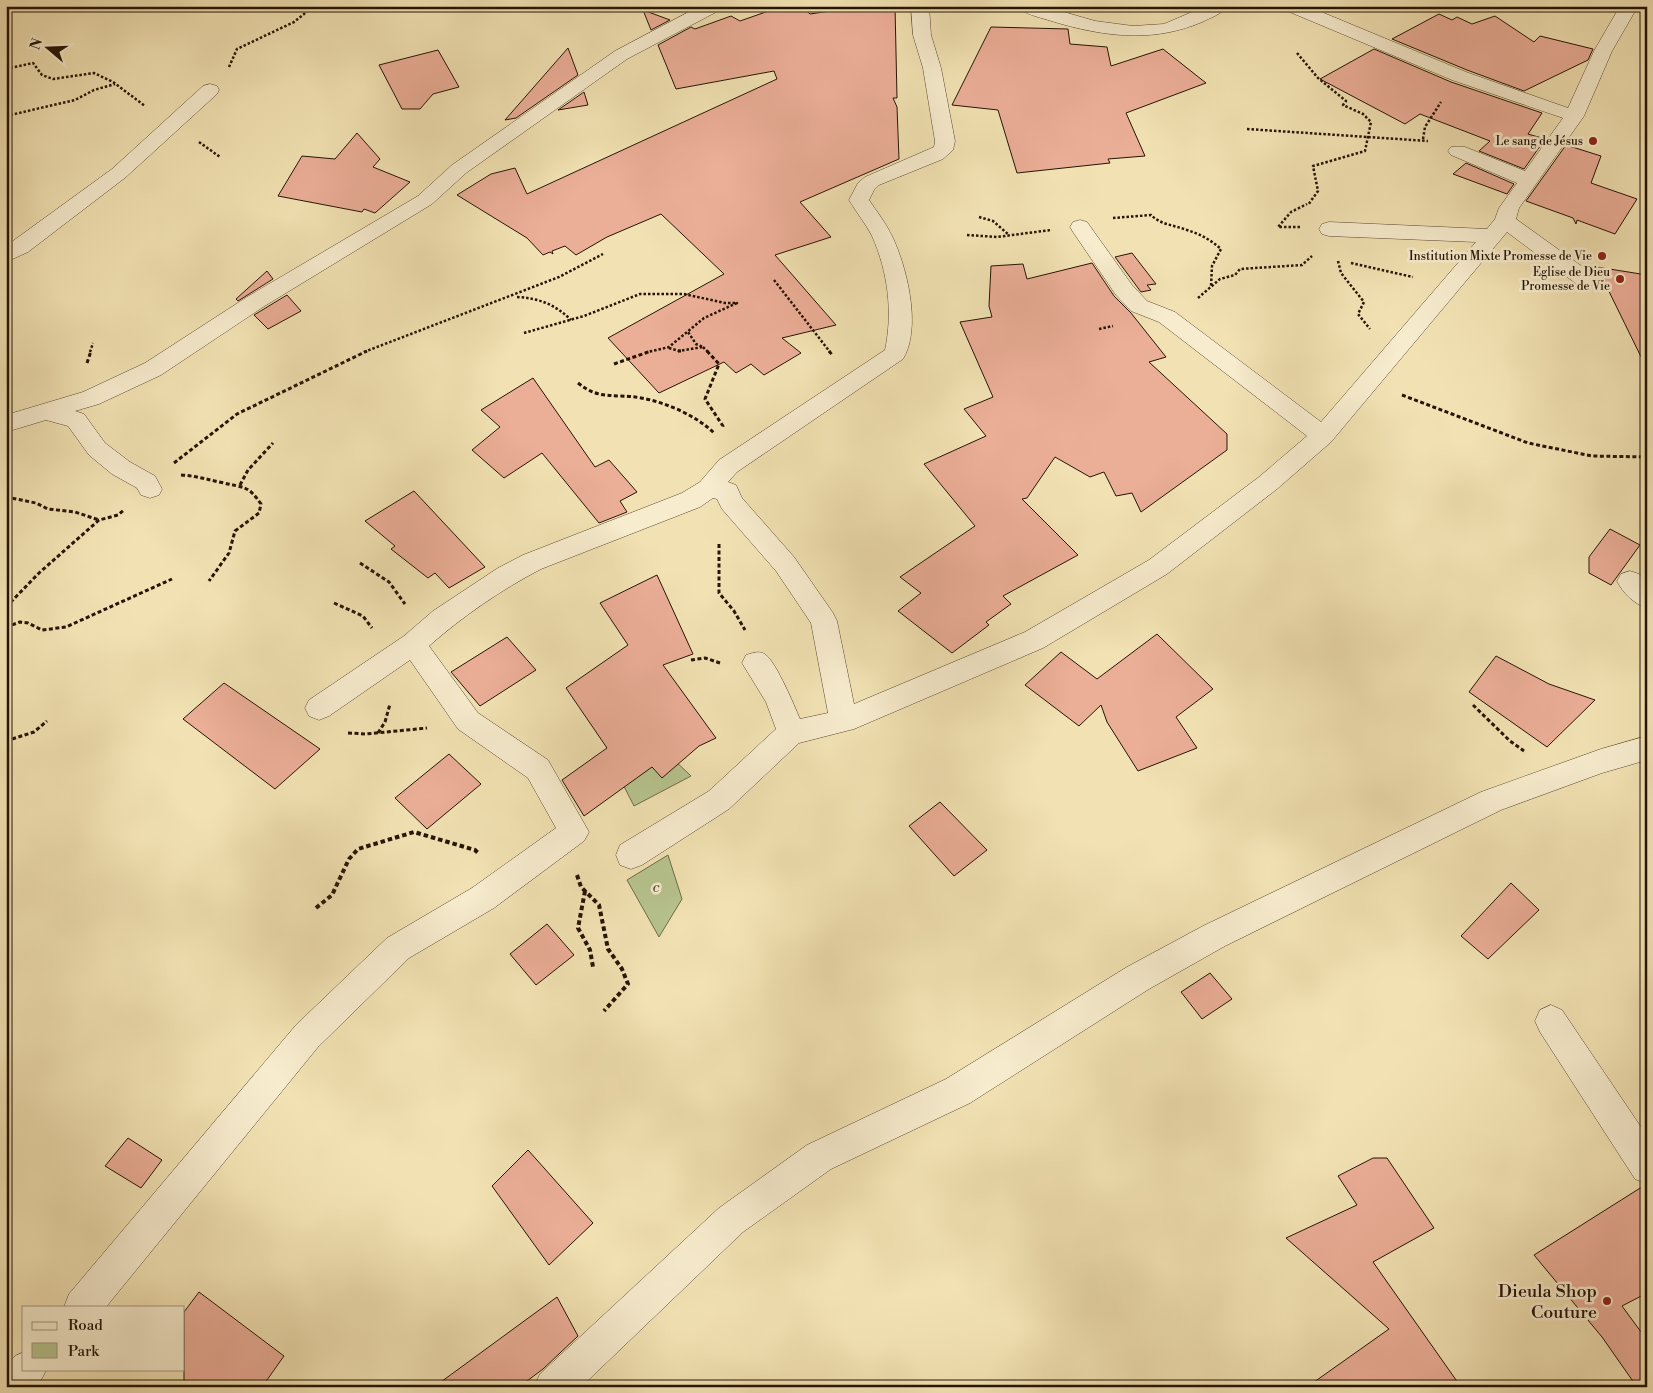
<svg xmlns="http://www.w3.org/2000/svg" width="1653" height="1393" viewBox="0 0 1653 1393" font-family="'Libre Bodoni',serif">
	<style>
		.green { fill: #b7c48f; stroke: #6e6c4a }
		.building { fill: #ebae97; stroke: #251404 }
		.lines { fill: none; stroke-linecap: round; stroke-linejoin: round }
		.minor-casing { stroke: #584830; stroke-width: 1 }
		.path-far2 { stroke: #251404; stroke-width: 2.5; stroke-dasharray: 2.5 2; stroke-linecap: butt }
		.path-far1 { stroke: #251404; stroke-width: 3; stroke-dasharray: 4 2.5; stroke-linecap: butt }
		.path { stroke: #251404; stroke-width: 4; stroke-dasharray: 4.5 3; stroke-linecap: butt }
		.minor { fill: #f7ecce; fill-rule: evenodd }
		.poi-dot { fill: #8f2418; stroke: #f7ecce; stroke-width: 2 }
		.labels { text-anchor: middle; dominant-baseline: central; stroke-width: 5; stroke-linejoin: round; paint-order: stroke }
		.far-poi-label { font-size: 12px; fill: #251404; stroke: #f7ecce; text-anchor: end }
		.park-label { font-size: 15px; font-style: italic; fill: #585235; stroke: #f7ecce }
		.near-poi-label { font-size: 18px; fill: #251404; stroke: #f7ecce; text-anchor: end }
	</style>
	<rect width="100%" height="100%" fill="#f2e2b3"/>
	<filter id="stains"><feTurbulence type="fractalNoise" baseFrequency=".004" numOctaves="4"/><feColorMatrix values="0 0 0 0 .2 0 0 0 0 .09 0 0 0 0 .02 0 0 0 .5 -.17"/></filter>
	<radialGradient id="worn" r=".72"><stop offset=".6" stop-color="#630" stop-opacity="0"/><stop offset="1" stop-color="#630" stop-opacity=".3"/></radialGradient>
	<g class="green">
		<polygon points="650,737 691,776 634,806 614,767"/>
		<polygon points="668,855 682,899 659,937 627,880"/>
	</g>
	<g class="building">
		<polygon points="783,6 801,6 810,14 864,6 895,6 897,98 893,98 897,107 899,159 800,202 831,237 775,255 836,325 782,338 801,353 764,375 751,364 736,373 724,362 659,393 608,338 724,274 661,214 607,237 576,255 565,246 552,251 553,254 550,252 543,255 527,238 457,195 491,174 515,168 527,194 777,79 774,71 676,89 658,45 691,27 695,29 731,16 740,21"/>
		<polygon points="643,10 670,20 651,30"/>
		<polygon points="1439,14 1452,20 1457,17 1472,24 1495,16 1534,42 1540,36 1593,49 1588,60 1524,91 1467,70 1392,39"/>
		<polygon points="991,27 1068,29 1070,44 1107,47 1111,66 1163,49 1206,83 1126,113 1145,156 1108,159 1110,163 1017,173 998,110 952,105"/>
		<polygon points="568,48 578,75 516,118 505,120"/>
		<polygon points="1374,49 1451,82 1542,113 1528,134 1545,139 1524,169 1479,151 1490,141 1420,114 1405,124 1320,79"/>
		<polygon points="438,50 459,87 433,94 420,109 402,109 379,65"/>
		<polygon points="584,92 588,105 558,110"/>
		<polygon points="357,133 380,159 373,167 410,182 375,213 364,209 362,212 278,196 302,156 335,159"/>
		<polygon points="1566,145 1601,156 1591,183 1637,199 1615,234 1577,220 1576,224 1573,218 1526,201"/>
		<polygon points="1466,163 1514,184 1507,194 1453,174"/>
		<polygon points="1132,253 1156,284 1147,285 1151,290 1141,292 1115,257"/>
		<polygon points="1092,263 1114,296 1131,313 1166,357 1149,362 1227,434 1227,450 1141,512 1132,493 1116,496 1104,472 1090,477 1055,457 1027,498 1022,499 1078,555 1003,596 1011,604 986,622 989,625 952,653 898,611 921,593 900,577 975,526 924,464 986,436 964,409 993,397 960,322 992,317 989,306 991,266 1023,264 1027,279"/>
		<polygon points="1597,267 1647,275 1647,369"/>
		<polygon points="267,271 273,279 238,301 236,299"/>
		<polygon points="287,295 301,311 268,329 254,315"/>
		<polygon points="533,378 595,467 609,460 637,492 620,501 627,512 599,523 542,453 504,478 472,450 500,427 481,410"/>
		<polygon points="414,491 485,567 449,588 435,573 428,578 391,549 395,546 365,521"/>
		<polygon points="1610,529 1640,545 1611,585 1589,573 1589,557"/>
		<polygon points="657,575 693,654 663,665 716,738 699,746 662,778 652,767 584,816 562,780 607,748 566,688 628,645 600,603"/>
		<polygon points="1157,634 1213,689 1176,717 1197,748 1138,771 1107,722 1101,705 1079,726 1025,685 1061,652 1097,679"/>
		<polygon points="507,637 536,670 480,706 451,672"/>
		<polygon points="1496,656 1549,684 1595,700 1547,747 1469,692"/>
		<polygon points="224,683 320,749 275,789 183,719"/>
		<polygon points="449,754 481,784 427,829 395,798"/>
		<polygon points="940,802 987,850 954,876 909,826"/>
		<polygon points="1511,883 1539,910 1488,959 1461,936"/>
		<polygon points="547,924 574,955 536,985 510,954"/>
		<polygon points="1210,973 1232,999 1202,1019 1181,992"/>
		<polygon points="128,1138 162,1160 141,1188 105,1166"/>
		<polygon points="528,1150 593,1223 549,1265 492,1186"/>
		<polygon points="1373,1158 1387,1158 1434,1228 1373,1262 1461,1387 1307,1387 1389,1329 1286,1238 1357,1205 1338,1176"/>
		<polygon points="1645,1185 1647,1186 1647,1293 1622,1306 1647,1340 1647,1387 1637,1387 1602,1337 1534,1255"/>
		<polygon points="199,1292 284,1356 262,1387 184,1387 184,1312"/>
		<polygon points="557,1297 578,1336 543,1369 519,1387 434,1387"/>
	</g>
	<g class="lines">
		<g class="minor-casing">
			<g id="minor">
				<polygon points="700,6 723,6 720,10 627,59 466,173 432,204 263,307 161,375 99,404 75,411 84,414 105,443 130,462 155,476 162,489 159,495 150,498 141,495 137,488 112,474 89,455 68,426 46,420 6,432 6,415 83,392 145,363 247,297 418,196 452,165 615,51"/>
				<path d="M 911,6 L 929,6 L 931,35 L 941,68 L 955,141 L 953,150 L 943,159 L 879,185 L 874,190 L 869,200 C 877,212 886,223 892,236 C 907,267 922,328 903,359 L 737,472 L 728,482 L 736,485 L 742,498 L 794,557 L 833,613 L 837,621 L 854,704 L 1025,632 L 1149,560 L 1259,477 L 1307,436 L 1159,322 L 1131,311 L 1116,295 L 1073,232 L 1070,227 L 1073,222 L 1080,220 L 1087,222 L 1132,285 L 1147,301 L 1175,312 L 1321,422 L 1476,242 L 1329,236 L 1322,234 L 1319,229 L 1322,224 L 1329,222 L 1487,229 L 1495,219 L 1499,208 L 1517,183 L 1451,155 L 1448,151 L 1451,147 L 1465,147 L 1525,171 L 1563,118 L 1452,80 L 1285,10 L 1282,6 L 1307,6 L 1466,72 L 1568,108 L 1594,51 L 1620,6 L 1638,6 L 1612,51 L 1584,116 L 1519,208 L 1516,219 L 1594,275 L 1597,280 L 1594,285 L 1586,287 L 1578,285 L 1507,232 L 1331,442 L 1277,489 L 1167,574 L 1043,648 L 854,729 L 799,743 L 729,809 L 642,865 L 631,869 L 620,865 L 616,855 L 620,845 L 709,791 L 776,729 L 766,702 L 742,663 L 746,655 C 753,653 760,650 766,655 C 777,664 794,705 800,719 L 828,713 L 811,623 L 776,571 L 722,509 L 717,499 L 713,498 L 700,507 L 541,569 C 501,590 463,616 429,646 L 478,713 L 548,760 L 589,832 L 584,841 L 494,908 L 409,958 L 318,1047 L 106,1307 L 64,1307 L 69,1294 L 296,1025 L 387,938 L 472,888 L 556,828 L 528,778 L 458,729 L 410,660 L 329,716 L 319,720 L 309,716 L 305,708 L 309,700 L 404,636 L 433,611 L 498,568 L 523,555 L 682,493 L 700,482 L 719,460 L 885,350 C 893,312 888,272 872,236 C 866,224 856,212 849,200 L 858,183 L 865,177 L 934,147 L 935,141 L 923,68 L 913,35 Z"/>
				<path d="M 1017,6 L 1043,6 L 1095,21 L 1133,26 L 1164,24 L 1206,6 L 1228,6 C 1222,14 1210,18 1202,22 C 1151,44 1100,36 1048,20 C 1039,17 1023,14 1017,6 Z"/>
				<polygon points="210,84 217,86 219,90 217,94 126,177 28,252 6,262 6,246 112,169 203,86"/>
				<path d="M 1630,571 L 1639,574 L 1647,581 L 1647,608 C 1634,604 1623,593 1617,581 L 1621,574 Z"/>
				<polygon points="1647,736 1647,760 1602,773 1501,810 1225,946 1149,989 970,1103 831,1169 743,1232 581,1387 534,1387 540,1374 719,1208 807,1145 946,1079 1127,967 1203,926 1481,792 1601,749"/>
				<polygon points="1551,1005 1562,1010 1647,1136 1647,1184 1635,1179 1540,1032 1535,1021 1540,1010"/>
				<polygon points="24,1352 24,1369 47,1369 37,1387 6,1387 6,1366 15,1356"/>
			</g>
		</g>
		<g class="path-far2">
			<polyline points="1297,53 1318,78 1346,101 1343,105 1363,114 1371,122 1365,151 1313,166 1318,191 1308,205"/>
			<polyline points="229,67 237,49 294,22 314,6"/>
			<polyline points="6,69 33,63 42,75 53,79 94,73 113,82 145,106"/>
			<polyline points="6,116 75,100 94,90 115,84"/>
			<polyline points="1247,129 1428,141"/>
			<polyline points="1423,139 1425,127 1441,102"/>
			<polyline points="199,142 220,157"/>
			<polyline points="979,217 993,221 1009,235"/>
			<path d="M 1113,218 L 1151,215 C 1161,225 1174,225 1187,230 C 1200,234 1211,240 1221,249 L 1212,266 L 1211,286"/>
			<polyline points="1300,227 1278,227 1291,212 1307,204"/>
			<polyline points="967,235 997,237 1051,230"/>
			<polyline points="1338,261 1341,273 1364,302 1358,314 1370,329"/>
			<polyline points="1351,263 1413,277"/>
			<polyline points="774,280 830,352"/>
			<path d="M 517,297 C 539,298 556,305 571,320"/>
			<polyline points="1198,298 1220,279 1235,275 1240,269 1302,265 1312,256"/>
			<polyline points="1099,329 1113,326"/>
			<polyline points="524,333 584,316 640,294 684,294 725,303 737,303 704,318 669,347 648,352"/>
			<polyline points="703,347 708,352"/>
			<polyline points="669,348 679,351 703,347 696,344 688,332"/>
			<polyline points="90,352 93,343"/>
			<polyline points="364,352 559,277 603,254"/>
		</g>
		<g class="path-far1">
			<polyline points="678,351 681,351"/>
			<polyline points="707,351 719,364 705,399 723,426 722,429"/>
			<polyline points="829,351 833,356"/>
			<polyline points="87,363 91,351"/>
			<polyline points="614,364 651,351"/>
			<path d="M 578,383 C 600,401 615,393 641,398 C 665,402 697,416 714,433"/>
			<polyline points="1402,395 1528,443 1592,456 1647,457"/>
			<polyline points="174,463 237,414 367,351"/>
			<path d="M 181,475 C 197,476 209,480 224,483 C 244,488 248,485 261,504 L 259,513 L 235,531 L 229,553 L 209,581"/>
			<polyline points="240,485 248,470 273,443"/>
			<polyline points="6,497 36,503 48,509 75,512 99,520"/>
			<polyline points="719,544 719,593 734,611 745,630"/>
			<polyline points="360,563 389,582 405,604"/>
			<polyline points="334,603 363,616 372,628"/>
			<polyline points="6,607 39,573 99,520 118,515 124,510"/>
			<polyline points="6,627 20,622 28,623 42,630 66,627 172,579"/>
			<polyline points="691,660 705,658 720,663"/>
			<polyline points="1473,705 1510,741 1524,751"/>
			<polyline points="348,733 366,734 427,728"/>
			<polyline points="378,733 385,722 390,704"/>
			<polyline points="6,741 34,732 47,721"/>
		</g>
		<g class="path">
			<polyline points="577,875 581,887 599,905 608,949 622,969 628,984 604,1011"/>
			<polyline points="585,891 578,928 590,950 593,967"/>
			<polyline points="316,908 332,895 349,859 358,849 414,832 475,850 479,854"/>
		</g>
		<use href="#minor" class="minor"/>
	</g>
	<g class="poi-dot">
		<circle cx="1593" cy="141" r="5"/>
		<circle cx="1602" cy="256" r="5"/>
		<circle cx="1620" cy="279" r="5"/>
		<circle cx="1607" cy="1301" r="5"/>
	</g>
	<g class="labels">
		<g class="far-poi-label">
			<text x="1583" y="141">Le sang de Jésus</text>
			<text x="1592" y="256">Institution Mixte Promesse de Vie</text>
			<text x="1610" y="272">Eglise de Dieu<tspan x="1610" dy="14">Promesse de Vie</tspan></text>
		</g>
		<g class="park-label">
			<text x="656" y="887">c</text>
		</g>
		<g class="near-poi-label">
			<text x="1597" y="1291">Dieula Shop<tspan x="1597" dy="21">Couture</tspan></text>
		</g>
	</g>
	<rect width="1653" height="1393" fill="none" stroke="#f2e2b3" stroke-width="25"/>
	<rect x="8" y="8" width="1638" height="1378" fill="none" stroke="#251404" stroke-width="2.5"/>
	<rect x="12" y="12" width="1628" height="1368" fill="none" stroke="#251404"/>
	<rect x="22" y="1306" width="162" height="65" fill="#f7ecce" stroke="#a3967d"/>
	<rect x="32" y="1322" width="25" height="8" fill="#f7ecce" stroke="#a3967d"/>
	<text x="68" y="1330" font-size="15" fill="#251404">Road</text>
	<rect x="32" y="1343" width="25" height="15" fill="#b7c48f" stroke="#a3967d"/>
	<text x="68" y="1356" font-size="15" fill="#251404">Park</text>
	<g transform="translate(48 48) rotate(289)" stroke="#f7ecce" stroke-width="4" paint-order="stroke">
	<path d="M0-4L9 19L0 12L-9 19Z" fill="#251404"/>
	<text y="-8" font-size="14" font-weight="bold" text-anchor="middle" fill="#251404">N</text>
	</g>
	<rect width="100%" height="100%" filter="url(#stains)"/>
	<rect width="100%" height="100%" fill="url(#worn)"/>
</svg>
